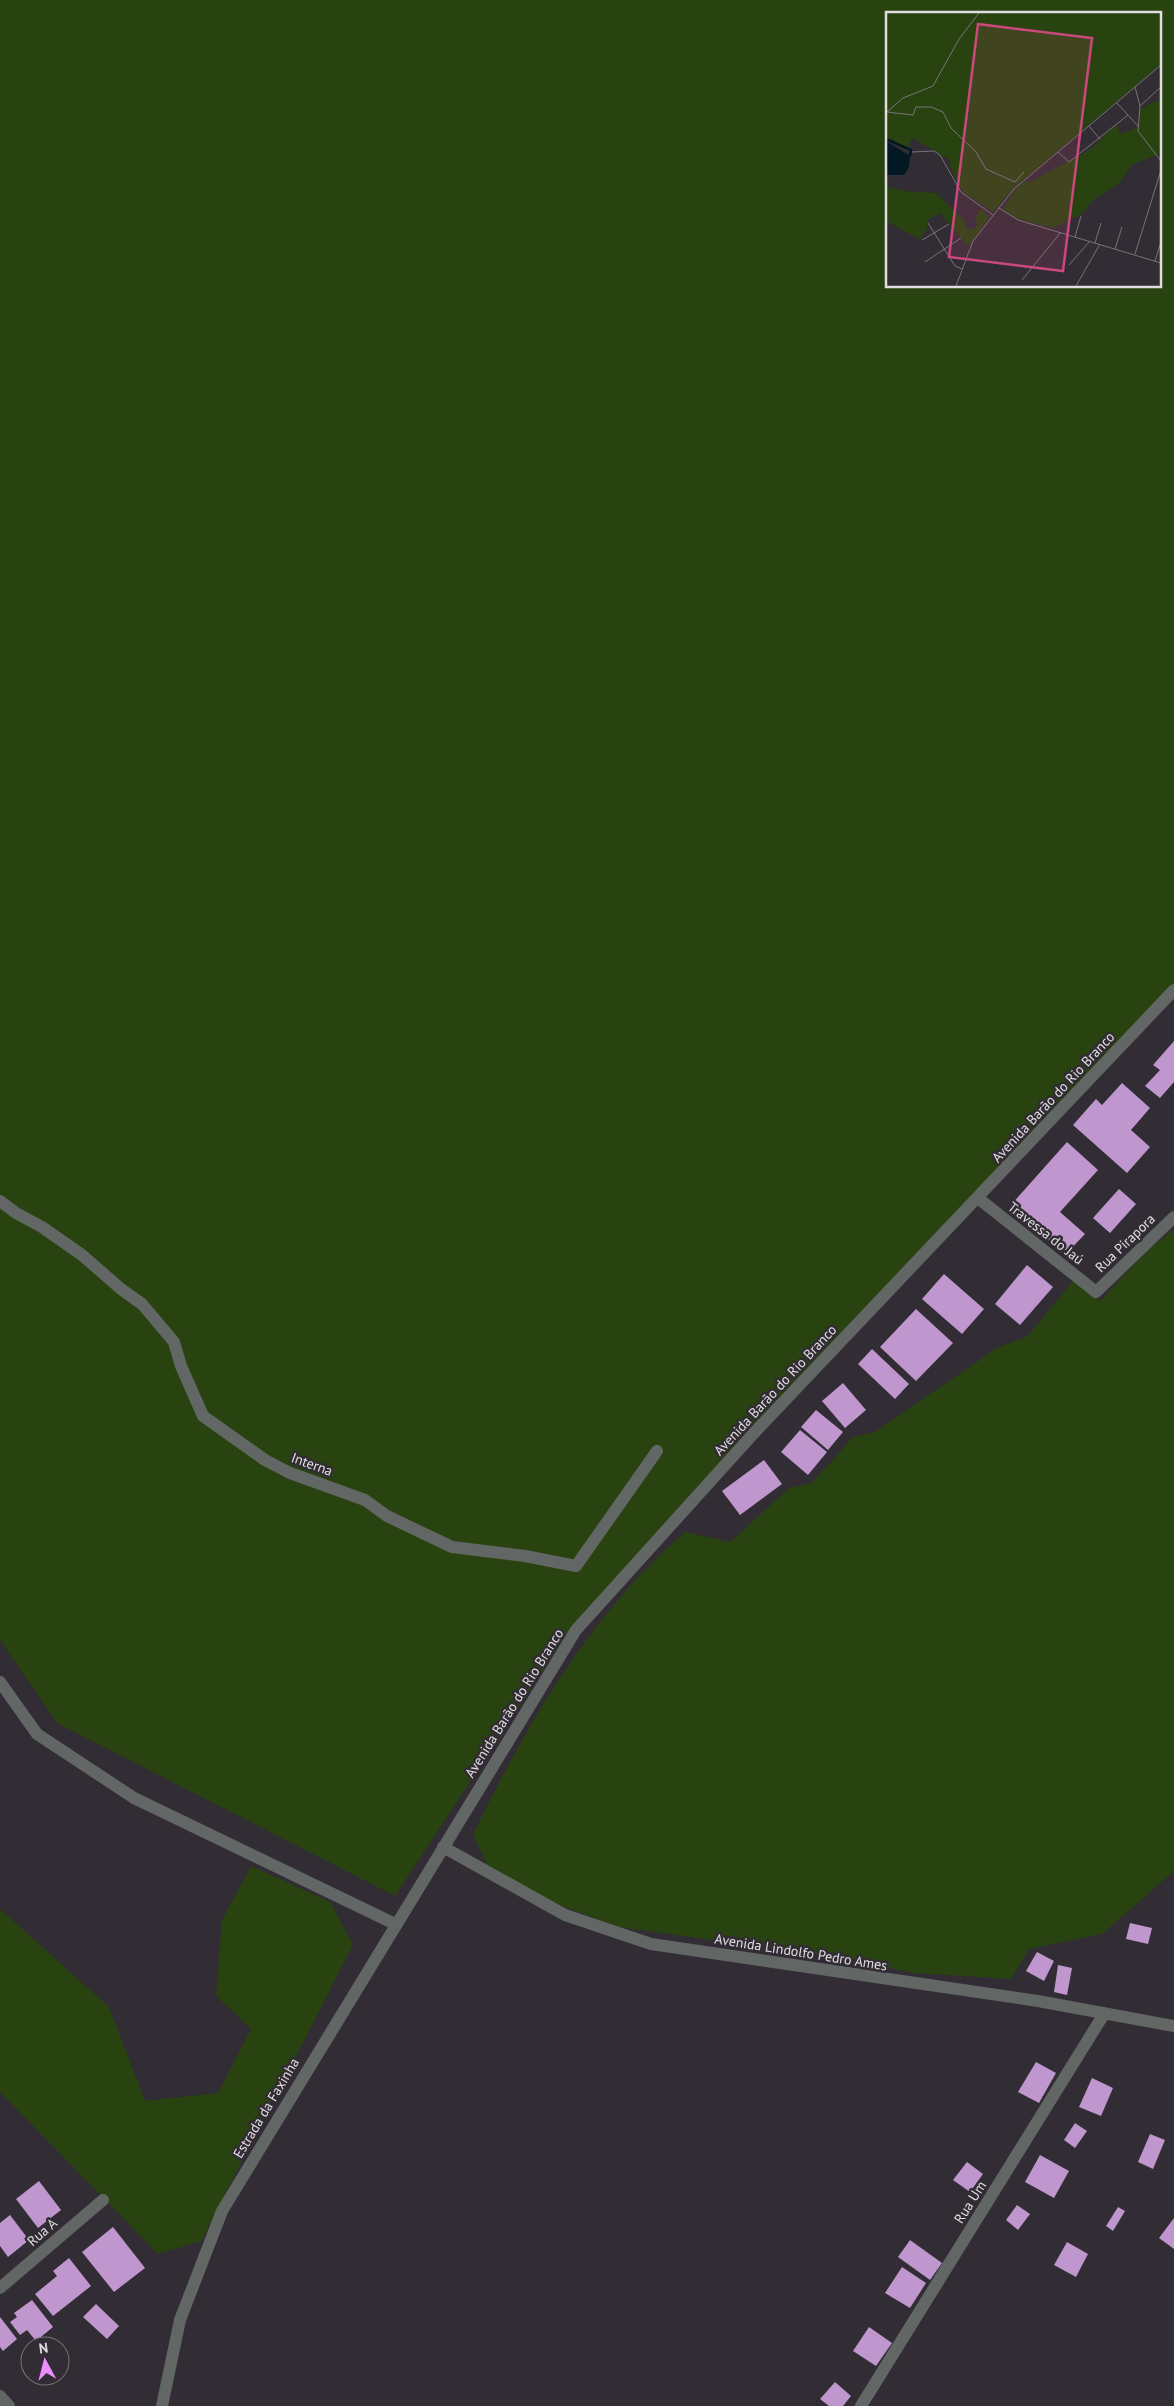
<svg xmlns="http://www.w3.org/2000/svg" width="1174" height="2406" viewBox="0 0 1174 2406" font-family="'PT Sans',sans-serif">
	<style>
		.green { fill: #284310; fill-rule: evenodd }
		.building { fill: #bf97ce }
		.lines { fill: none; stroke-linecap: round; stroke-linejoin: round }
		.minor { stroke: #626766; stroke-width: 12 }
		.labels { text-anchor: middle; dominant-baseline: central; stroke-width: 5; stroke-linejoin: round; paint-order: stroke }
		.street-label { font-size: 14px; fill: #e0dde1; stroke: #322c34 }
		.inset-river { fill: none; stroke: #021822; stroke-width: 2.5 }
		.inset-road { fill: none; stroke: #787379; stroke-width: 1 }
		.view { fill: #ca497c; fill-opacity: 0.15; stroke: #ca497c; stroke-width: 2.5 }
		.inset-edge { fill: none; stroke: #e0dde1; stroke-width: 2.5 }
	</style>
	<rect width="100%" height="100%" fill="#322c34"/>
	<g class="green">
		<path d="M 0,0 L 1174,0 L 1174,984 L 573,1625 L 395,1896 L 57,1723 L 0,1640 ZM 888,14 L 1160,14 L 1160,286 L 888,286 Z"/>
		<path d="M 1174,1230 L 1174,1871 L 1102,1934 L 1029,1949 L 1011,1979 L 914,1973 L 835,1957 L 619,1927 L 535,1896 L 487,1865 L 473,1834 C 528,1723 590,1614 685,1532 L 730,1542 L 789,1488 L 812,1483 L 852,1438 L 876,1431 L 997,1348 L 1028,1336 L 1073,1281 L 1100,1301 L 1152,1246 Z"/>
		<polygon points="251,1866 330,1902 353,1945 201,2241 158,2254 0,2092 0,1909 109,2007 145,2101 218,2093 251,2029 216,1996 222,1920"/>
	</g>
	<g class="building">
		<polygon points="1174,1041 1174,1082 1160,1098 1145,1086 1160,1070 1153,1065"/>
		<polygon points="1122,1083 1150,1108 1131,1130 1150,1147 1127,1173 1073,1125 1096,1099 1102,1105"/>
		<polygon points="1067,1142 1098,1170 1060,1212 1085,1234 1065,1255 1010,1206"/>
		<polygon points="1119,1189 1136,1204 1110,1233 1093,1218"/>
		<polygon points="1027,1265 1053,1287 1020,1325 995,1304"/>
		<polygon points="944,1274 984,1309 962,1334 922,1299"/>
		<polygon points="916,1309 953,1343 916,1381 880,1347"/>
		<polygon points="872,1349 909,1384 895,1399 858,1364"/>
		<polygon points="843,1383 866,1410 845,1428 822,1401"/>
		<polygon points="816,1410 843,1432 828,1450 801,1427"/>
		<polygon points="800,1430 827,1452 808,1475 781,1452"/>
		<polygon points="764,1460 782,1484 740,1515 722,1491"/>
		<polygon points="1130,1923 1152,1928 1148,1944 1126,1939"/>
		<polygon points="1037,1952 1054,1961 1044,1981 1026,1971"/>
		<polygon points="1058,1965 1072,1968 1067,1995 1054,1992"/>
		<polygon points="1036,2062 1056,2073 1039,2103 1018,2092"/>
		<polygon points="1092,2078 1113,2088 1101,2116 1079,2107"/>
		<polygon points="1075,2123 1087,2131 1075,2148 1064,2140"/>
		<polygon points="1150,2134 1165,2140 1153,2169 1138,2162"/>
		<polygon points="1040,2155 1069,2171 1054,2198 1025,2182"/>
		<polygon points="967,2162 983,2174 970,2192 953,2180"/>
		<polygon points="39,2181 61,2210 38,2228 16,2199"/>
		<polygon points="1017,2205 1030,2214 1018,2230 1006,2220"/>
		<polygon points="1118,2207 1125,2211 1113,2231 1106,2226"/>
		<polygon points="10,2215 29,2240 8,2257 0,2246 0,2223"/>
		<polygon points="1174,2218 1174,2249 1159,2238"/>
		<polygon points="113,2227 145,2268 114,2292 82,2252"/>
		<polygon points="910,2240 942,2263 930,2280 898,2257"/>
		<polygon points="1067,2242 1088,2254 1076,2277 1054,2265"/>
		<polygon points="69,2258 91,2286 53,2316 35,2294 57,2276 53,2271"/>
		<polygon points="902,2267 926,2283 910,2308 885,2293"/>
		<polygon points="32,2300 53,2327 36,2341 27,2330 20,2335 10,2322 17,2317 14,2313"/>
		<polygon points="96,2304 119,2326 107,2339 83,2317"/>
		<polygon points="0,2317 17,2339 3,2351 0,2347"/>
		<polygon points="869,2327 892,2343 876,2366 853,2351"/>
		<polygon points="835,2382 851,2396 843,2406 829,2406 820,2399"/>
	</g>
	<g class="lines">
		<g class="minor">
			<polyline points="978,1198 1096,1292 1174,1217"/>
			<polyline points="0,1201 16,1213 42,1227 82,1255 121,1289 142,1304 174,1342 181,1366 203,1416 265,1460 290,1473 365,1500 387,1516 452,1547 525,1556 576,1566 657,1451"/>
			<polyline points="0,1682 37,1734 134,1798 395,1924"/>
			<polyline points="443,1847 565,1915 651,1944 1038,2001 1174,2026"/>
			<polyline points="0,2288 103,2200"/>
			<polyline points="0,2396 9,2406"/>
			<polyline points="162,2406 180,2320 222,2211 576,1630 754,1433 1174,990"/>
			<polyline points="861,2406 1104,2014"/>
		</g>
	</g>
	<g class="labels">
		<g class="street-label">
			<text transform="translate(1053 1097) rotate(-47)">Avenida Barão do Rio Branco</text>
			<text transform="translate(1046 1233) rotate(38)">Travessa do Jaú</text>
			<text transform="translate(1125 1243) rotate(-44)">Rua Pirapora</text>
			<text transform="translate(775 1390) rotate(-47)">Avenida Barão do Rio Branco</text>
			<text transform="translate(312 1464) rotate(20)">Interna</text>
			<text transform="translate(514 1703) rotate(-58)">Avenida Barão do Rio Branco</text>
			<text transform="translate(801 1952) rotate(9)">Avenida Lindolfo Pedro Ames</text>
			<text transform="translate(266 2108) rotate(-59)">Estrada da Faxinha</text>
			<text transform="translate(970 2202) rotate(-58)">Rua Um</text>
			<text transform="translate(42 2232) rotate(-41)">Rua A</text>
		</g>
	</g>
	<g transform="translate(886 12)">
		<rect width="275" height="275" fill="#322c34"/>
		<path d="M 0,1 L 275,1 L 275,52 L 128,176 L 107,200 L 77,180 L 64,155 L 64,148 L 26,126 L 22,136 L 0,127 ZM 275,87 L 275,141 L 245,153 L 234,171 L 208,187 L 196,202 L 166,216 L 129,206 L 117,198 L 127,180 L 140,168 L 144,170 L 205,137 L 228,114 L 231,113 L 234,122 L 252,115 L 254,97 ZM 0,174 L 18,179 L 50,181 L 78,208 L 81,217 L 88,217 L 92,212 L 89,208 L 94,196 L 103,205 L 85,232 L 80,232 L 54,201 L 41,208 L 41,217 L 33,227 L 0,209 Z" fill="#284310"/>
		<path d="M 0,129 L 24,144 L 23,155 L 18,163 L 0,163 Z" fill="#021822"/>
		<path class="inset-river" d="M 0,127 L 25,138 L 24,144"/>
		<path class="inset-road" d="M 93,1 L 73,27 L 47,74 L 17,86 L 1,100 L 27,103 L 30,95 L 45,95 L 57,100 L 65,116 L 90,140 L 100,157 L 129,170 L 138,160M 249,75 L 254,94 L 252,119 L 275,149M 230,90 L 252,114M 254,94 L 275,75M 203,114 L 214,127M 26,140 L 48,139 L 54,143 L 75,180 L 107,203M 172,140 L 183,150 L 242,103M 113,196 L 132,208 L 275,251M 42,211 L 69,254 L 76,257M 189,225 L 195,204M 36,228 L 63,212M 209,231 L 215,211M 229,237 L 236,215M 249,242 L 275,158M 269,249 L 275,230M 39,250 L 75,226M 183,253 L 204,229M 136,268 L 175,220M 70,274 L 87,229 L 128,177 L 275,53M 190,274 L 214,232"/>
		<path class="view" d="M 92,12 L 206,26 L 177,259 L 63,245 Z"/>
		<rect width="275" height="275" class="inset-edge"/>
	</g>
	<g transform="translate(45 2361) rotate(353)"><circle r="24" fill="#322c34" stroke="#787379"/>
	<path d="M0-4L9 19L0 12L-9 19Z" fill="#eb8dfc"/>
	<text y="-8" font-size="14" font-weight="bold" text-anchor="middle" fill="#e0dde1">N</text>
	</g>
</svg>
